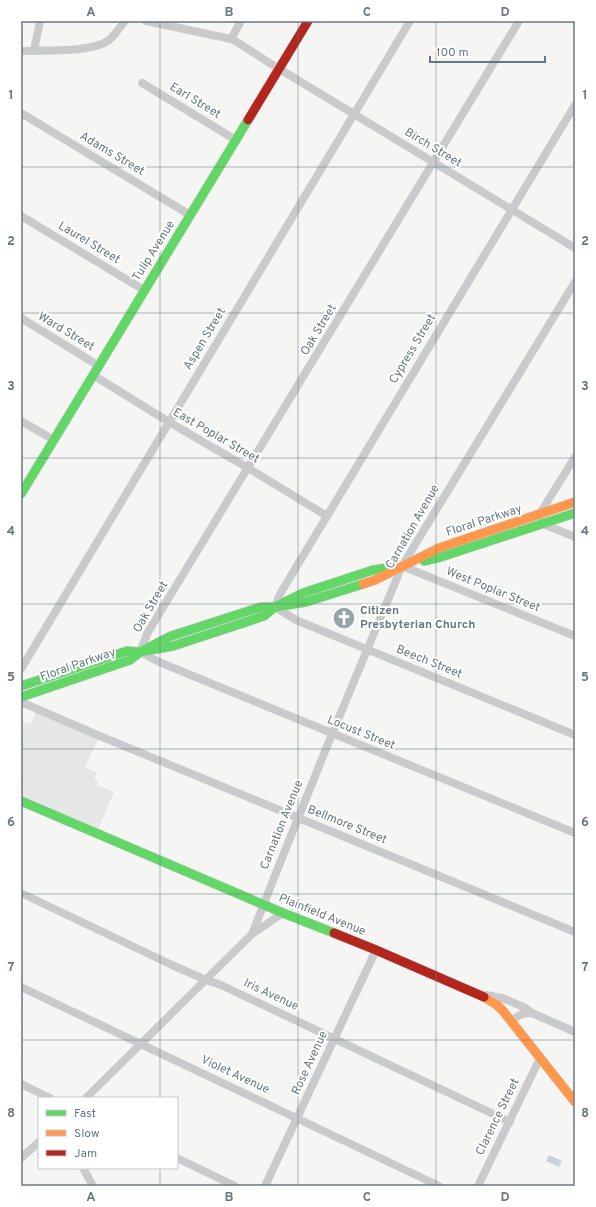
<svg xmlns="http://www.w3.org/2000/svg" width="596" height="1207" viewBox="0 0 596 1207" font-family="Overpass,sans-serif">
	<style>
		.built { fill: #e5e6e6 }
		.water { fill: #c9d2d4 }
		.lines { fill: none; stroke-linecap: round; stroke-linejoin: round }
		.fast-casing { stroke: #d2d3d3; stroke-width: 10 }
		.slow-casing { stroke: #d2d3d3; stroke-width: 10 }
		.jam-casing { stroke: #d2d3d3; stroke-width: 10 }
		.street { stroke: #c9cacb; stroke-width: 8 }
		.fast { stroke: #63d668; stroke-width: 9 }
		.slow { stroke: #ff974d; stroke-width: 9 }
		.jam { stroke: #b3261e; stroke-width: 9 }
		.grid { fill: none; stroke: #677882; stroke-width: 1; stroke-opacity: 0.55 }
		.labels { text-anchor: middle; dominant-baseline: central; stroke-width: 4; stroke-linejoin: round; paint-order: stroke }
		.street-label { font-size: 12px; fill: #677882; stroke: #fff }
		.poi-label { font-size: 12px; font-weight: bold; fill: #677882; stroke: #fff; text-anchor: start }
		.neatline { fill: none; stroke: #677882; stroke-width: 1.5 }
		.grid-label { font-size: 13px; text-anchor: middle; font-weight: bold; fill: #677882 }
	</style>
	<rect width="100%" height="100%" fill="#f5f5f4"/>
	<polygon class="built" points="36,711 99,737 85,767 97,773 94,779 98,781 97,785 114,792 97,832 21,800 21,721 31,724"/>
	<polygon class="water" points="549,1155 562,1161 559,1167 546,1161"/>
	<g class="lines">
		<g class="fast-casing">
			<g id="fast">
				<polyline points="21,494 248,120"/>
				<polyline points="424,561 441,557 575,513"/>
				<polyline points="21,686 127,651 140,652 173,646 264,616 275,607 306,602 363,584"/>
				<polyline points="21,697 130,660 140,652 171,636 261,607 275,607 303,593 373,570 394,567"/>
				<polyline points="21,801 283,913 334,933"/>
			</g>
		</g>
		<g class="slow-casing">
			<g id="slow">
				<polyline points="363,584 375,580 439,548 575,502"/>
				<polyline points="484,997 497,1005 503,1011 575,1102"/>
			</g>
		</g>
		<g class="jam-casing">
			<g id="jam">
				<polyline points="248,120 308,21"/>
				<polyline points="334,933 376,950 484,997"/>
			</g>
		</g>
		<g class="street">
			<polyline points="146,21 231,39 237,42 268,62 575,248"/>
			<polyline points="519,21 148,632 140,652 159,662 575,833"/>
			<polyline points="231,39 241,21"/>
			<polyline points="34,50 40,21"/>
			<path d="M 21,51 C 43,50 92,53 109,40 C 115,35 120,27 125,21"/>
			<polyline points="142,83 236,140"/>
			<polyline points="575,105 280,594 275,607 296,620 575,735"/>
			<polyline points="21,113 190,215"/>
			<polyline points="21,216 144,290"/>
			<polyline points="21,318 99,366"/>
			<polyline points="93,375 169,422 248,468 327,516"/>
			<polyline points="21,421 54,440"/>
			<polyline points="575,457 539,515 543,524 575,537"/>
			<polyline points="402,566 575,636"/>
			<polyline points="21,669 410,21"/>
			<polyline points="21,702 95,734 575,932"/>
			<polyline points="21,893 172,965 206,980 221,985 510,1122"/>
			<polyline points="252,934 283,913"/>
			<polyline points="21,987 439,1186"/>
			<polyline points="486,995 502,998 524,1007 532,1013 575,1032"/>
			<path d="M 511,1022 C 518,1015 522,1013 532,1013"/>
			<polyline points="21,1084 50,1098"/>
			<polyline points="86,1098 252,934 274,878 332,734 402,566 575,282"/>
			<polyline points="21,1158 39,1142"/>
			<polyline points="177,1158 235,1186"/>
			<polyline points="83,1168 93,1186"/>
			<polyline points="265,1186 376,950"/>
			<polyline points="478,1186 540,1058"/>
		</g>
		<use href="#fast" class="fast"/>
		<use href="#slow" class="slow"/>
		<use href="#jam" class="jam"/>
	</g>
	<path class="grid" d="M 160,21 L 160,1098M 298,21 L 298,1186M 436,21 L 436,1186M 21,167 L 575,167M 21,313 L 575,313M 21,458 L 575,458M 21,604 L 575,604M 21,749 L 575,749M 21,894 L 575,894M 21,1040 L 575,1040M 160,1168 L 160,1186"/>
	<defs>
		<g id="church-disc" transform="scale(1.15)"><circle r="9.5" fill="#99a4aa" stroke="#fff"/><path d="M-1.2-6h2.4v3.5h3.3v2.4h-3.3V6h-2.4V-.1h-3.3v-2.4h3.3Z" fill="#fff"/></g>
	</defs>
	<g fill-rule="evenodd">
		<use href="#church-disc" x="344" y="618"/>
	</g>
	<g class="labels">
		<g class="street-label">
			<text transform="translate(195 101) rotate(31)">Earl Street</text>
			<text transform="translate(433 148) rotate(31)">Birch Street</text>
			<text transform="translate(112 154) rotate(31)">Adams Street</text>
			<text transform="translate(89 243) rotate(31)">Laurel Street</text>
			<text transform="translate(154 251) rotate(-58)">Tulip Avenue</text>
			<text transform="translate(319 330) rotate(-59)">Oak Street</text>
			<text transform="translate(66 332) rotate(31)">Ward Street</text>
			<text transform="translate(205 339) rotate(-59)">Aspen Street</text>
			<text transform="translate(413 349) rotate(-59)">Cypress Street</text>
			<text transform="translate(216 436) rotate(30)">East Poplar Street</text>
			<text transform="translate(484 521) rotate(-18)">Floral Parkway</text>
			<text transform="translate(413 527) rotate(-60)">Carnation Avenue</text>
			<text transform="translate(493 590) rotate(22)">West Poplar Street</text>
			<text transform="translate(151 607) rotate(-60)">Oak Street</text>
			<text transform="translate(429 662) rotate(22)">Beech Street</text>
			<text transform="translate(78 665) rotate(-19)">Floral Parkway</text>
			<text transform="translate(361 733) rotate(22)">Locust Street</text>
			<text transform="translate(282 825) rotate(-68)">Carnation Avenue</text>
			<text transform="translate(347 825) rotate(22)">Bellmore Street</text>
			<text transform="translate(322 915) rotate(22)">Plainfield Avenue</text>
			<text transform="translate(271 995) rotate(25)">Iris Avenue</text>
			<text transform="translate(310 1063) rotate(-65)">Rose Avenue</text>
			<text transform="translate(235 1075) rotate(25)">Violet Avenue</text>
			<text transform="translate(498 1117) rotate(-64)">Clarence Street</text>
		</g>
		<g class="poi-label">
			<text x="360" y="611">Citizen<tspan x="360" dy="14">Presbyterian Church</tspan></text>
		</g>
	</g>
	<rect width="596" height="1207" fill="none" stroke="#ffffff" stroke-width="44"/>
	<rect x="38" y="1097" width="140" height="72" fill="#ffffff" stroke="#c2c9cd"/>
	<rect x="46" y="1110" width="20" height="6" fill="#63d668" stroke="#c2c9cd"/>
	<text x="74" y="1117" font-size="12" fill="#677882">Fast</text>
	<rect x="46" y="1130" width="20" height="6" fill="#ff974d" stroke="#c2c9cd"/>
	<text x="74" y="1137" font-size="12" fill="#677882">Slow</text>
	<rect x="46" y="1150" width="20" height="6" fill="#b3261e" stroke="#c2c9cd"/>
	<text x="74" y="1157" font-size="12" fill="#677882">Jam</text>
	<path d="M430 56v6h115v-6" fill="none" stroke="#677882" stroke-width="2"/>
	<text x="436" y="56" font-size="12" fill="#677882" stroke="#ffffff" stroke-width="3" paint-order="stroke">100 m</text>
	<rect x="22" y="22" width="552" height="1163" class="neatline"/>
	<g class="grid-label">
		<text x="91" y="16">A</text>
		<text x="229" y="16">B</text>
		<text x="367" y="16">C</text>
		<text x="505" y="16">D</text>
		<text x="11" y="99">1</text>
		<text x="585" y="99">1</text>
		<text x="11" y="245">2</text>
		<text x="585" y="245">2</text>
		<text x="11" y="390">3</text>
		<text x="585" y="390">3</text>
		<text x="11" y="535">4</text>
		<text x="585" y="535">4</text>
		<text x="11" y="681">5</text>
		<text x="585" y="681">5</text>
		<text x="11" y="826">6</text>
		<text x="585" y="826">6</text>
		<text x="11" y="971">7</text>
		<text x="585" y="971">7</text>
		<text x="11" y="1117">8</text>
		<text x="585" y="1117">8</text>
		<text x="91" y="1201">A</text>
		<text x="229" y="1201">B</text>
		<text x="367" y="1201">C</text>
		<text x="505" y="1201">D</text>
	</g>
</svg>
